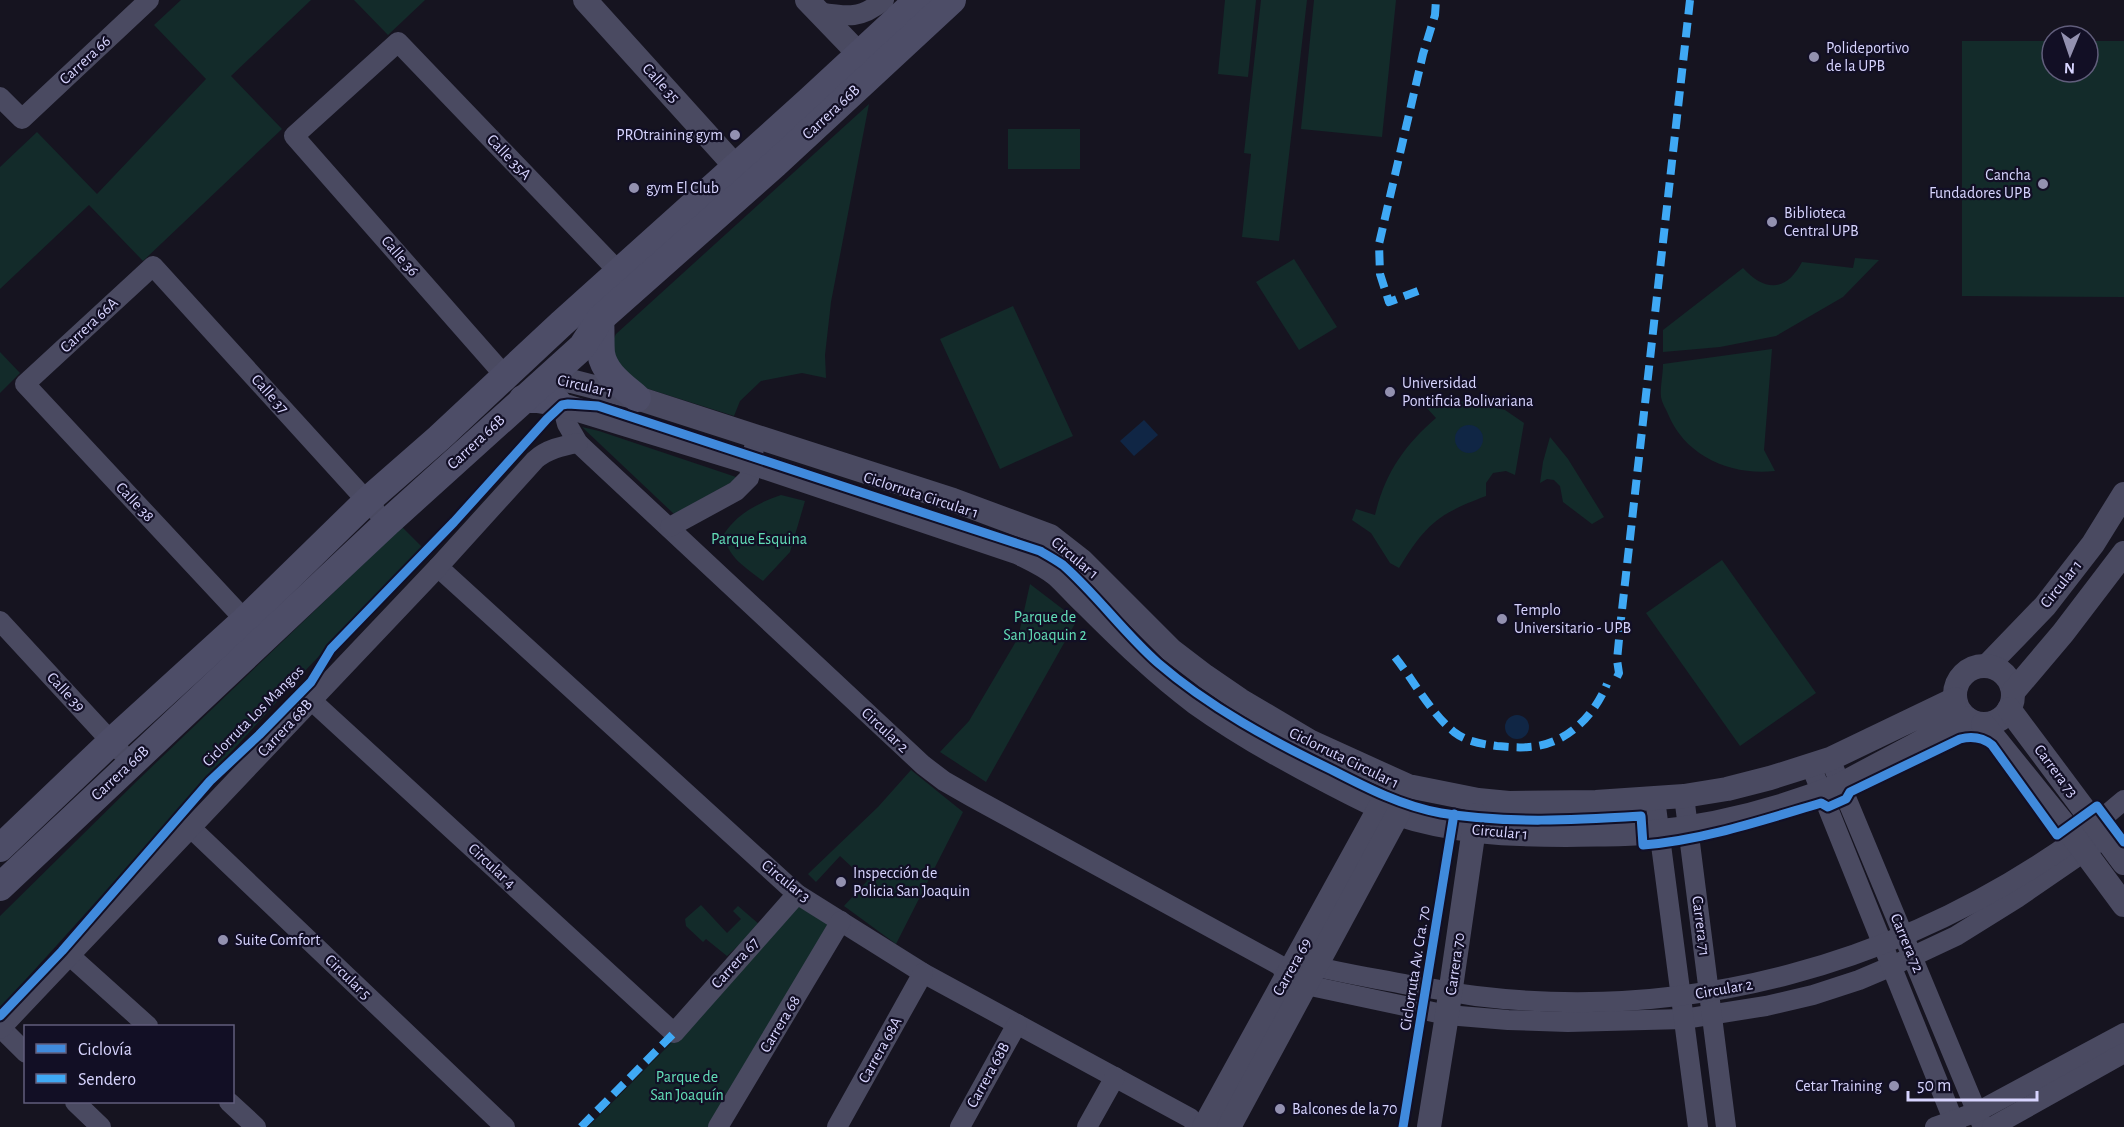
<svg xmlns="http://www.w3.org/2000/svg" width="2124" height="1127" viewBox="0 0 2124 1127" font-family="'Alegreya Sans',sans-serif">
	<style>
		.green { fill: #132b2a }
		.water { fill: #102645 }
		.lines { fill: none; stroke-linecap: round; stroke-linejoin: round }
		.minor { stroke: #4a4a61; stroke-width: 20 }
		.tertiary { stroke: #4a4a61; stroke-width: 24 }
		.secondary { stroke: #4d4d67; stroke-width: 28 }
		.quiet { stroke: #3fa9f5; stroke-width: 8; stroke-dasharray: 15 8; stroke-linecap: butt }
		.cycleway-casing { stroke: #120f25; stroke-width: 13 }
		.cycleway { stroke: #408adc; stroke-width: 9 }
		.poi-dot { fill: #9391b0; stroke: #120f25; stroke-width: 2 }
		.labels { text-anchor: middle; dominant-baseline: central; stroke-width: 4.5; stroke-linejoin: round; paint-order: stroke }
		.poi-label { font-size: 16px; fill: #d7d4fe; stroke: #120f25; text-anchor: start }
		.street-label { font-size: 16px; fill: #d7d4fe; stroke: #120f25 }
		.park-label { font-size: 16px; fill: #62ddb7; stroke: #120f25 }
	</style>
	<rect width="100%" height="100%" fill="#161420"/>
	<g class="green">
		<polygon points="181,0 311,0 231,76 282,129 143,261 89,205 0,289 0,167 37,132 97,194 206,79 154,25"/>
		<polygon points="354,0 425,0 388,35"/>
		<polygon points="1225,0 1256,0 1248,77 1218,74"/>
		<polygon points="1261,0 1307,0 1279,241 1242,237 1251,154 1244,153"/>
		<polygon points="1314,0 1396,0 1382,137 1301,129"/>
		<polygon points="1962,41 2052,41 2052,72 2088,72 2088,41 2124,41 2124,297 1962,296"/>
		<polygon points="869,104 831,302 825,355 826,378 802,373 761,381 740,401 734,416 639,386 620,371 611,344 616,334"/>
		<rect x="1008" y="129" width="72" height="40"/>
		<path d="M 1855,258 L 1879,260 L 1843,297 L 1776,336 L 1720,347 L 1663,352 L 1663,330 L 1743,268 C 1765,292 1786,292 1802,262 L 1853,268 Z"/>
		<polygon points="1294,259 1337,327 1299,350 1256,282"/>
		<polygon points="1013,306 1073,436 1000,469 940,339"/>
		<path d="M 1772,349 L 1764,450 L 1775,471 C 1731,476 1685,456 1668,414 C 1666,409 1662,403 1661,397 C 1660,387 1663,375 1663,364 Z"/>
		<polygon points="0,352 20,373 0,393"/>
		<path d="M 1448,400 L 1469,402 L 1505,410 L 1524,423 L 1515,475 L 1506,471 L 1493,473 L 1486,483 L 1486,496 C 1438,514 1426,524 1399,568 L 1390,563 L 1371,533 L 1352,520 L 1356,509 L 1375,515 C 1385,473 1404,446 1436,418 L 1426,407 Z"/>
		<polygon points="582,427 599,431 739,478 674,514"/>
		<polygon points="1550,437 1568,459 1604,517 1592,524 1563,502 1560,486 1554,480 1547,479 1540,483 1543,462"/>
		<path d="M 781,495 L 805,501 L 790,552 L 763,581 C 745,567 727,557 724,534 C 738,513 758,503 781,495 Z"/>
		<polygon points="402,527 423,548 300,676 0,1008 0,916 138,780"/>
		<polygon points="1722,560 1816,693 1740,746 1646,613"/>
		<polygon points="1030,584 1077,620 986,782 940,752 969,721 1018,638"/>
		<polygon points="911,770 963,812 896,944 844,906 867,881 840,856 816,882 808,874 878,807"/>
		<polygon points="701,905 727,933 741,919 733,911 738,906 760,925 727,956 706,939 703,942 686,926 685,919"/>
		<polygon points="796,905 833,927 710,1127 588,1127 678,1036"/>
	</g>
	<g class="water">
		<polygon points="1144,420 1158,435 1134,456 1120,441"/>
		<circle cx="1469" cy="439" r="14"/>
		<circle cx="1517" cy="727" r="12"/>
	</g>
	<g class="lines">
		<g class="minor">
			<path d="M 819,12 C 848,17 861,19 884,0"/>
			<polyline points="0,97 22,119 149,0"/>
			<polyline points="505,376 294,136 398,42 619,272"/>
			<polyline points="562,405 567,424 578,443 923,765 944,781 972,797 1281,966 1286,977 1306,985 1447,1015 1508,1020 1568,1022 1684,1019 1766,1006 1813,995 1859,980 1892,966 1956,936 2017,898 2097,843"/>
			<polyline points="670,527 736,491 749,478 756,436"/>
			<polyline points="438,567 797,894 923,973 1190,1118 1199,1127"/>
			<polyline points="245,620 25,384 153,266 375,510"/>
			<polyline points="0,621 120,751"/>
			<polyline points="311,700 674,1033 797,894"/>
			<polyline points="1830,759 1983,1127"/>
			<polyline points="1811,766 1956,1127"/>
			<polyline points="1684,796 1726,1127"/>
			<polyline points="1655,799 1698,1127"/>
			<polyline points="191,828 505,1127"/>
			<polyline points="69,955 148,1026"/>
			<path d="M 1303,963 C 1338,973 1374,978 1409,985 C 1432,988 1454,993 1476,996 C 1691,1022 1899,964 2075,840 C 2092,828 2108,813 2124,800"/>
			<polyline points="1,1028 26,1053"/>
			<path d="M 0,1029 L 438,567 L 535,460 C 547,449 562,446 578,443"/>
			<polyline points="75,1102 101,1127"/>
			<polyline points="229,1102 256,1127"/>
			<polyline points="718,1127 841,921"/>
			<polyline points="837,1127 923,973"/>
			<polyline points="960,1127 1017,1024"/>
			<polyline points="1087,1127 1115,1077"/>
			<polyline points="1935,1127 1977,1112 2124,1033"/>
			<polyline points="1992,1127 2124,1053"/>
		</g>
		<g class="tertiary">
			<polyline points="585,0 736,167"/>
			<polyline points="807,0 860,55"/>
			<polyline points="1987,666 2045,606 2093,544 2124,494"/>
			<circle cx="1984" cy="695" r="29"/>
			<polyline points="2013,692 2063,633 2124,553"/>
			<path d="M 1955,699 L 1830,759 L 1770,778 L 1727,789 L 1684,796 L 1596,802 L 1509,803 L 1478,800 L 1408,786 L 1311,742 L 1240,700 L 1205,676 L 1171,650 L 1082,561 L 1050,536 L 953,500 L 637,398 L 571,381 L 550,378 L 554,396 L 562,405 L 752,463 L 1017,552 C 1031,559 1045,565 1057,575 C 1067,584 1076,595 1086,604 C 1121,639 1157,674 1196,703 C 1238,733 1284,759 1331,783 C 1352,794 1374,806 1397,814 C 1451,832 1509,835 1566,835 C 1592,834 1618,835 1644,833 C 1711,827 1778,810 1840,785 L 1966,718"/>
			<polyline points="2009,709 2124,863"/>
			<polyline points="1983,724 2067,828 2124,905"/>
			<polyline points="1204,1127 1380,807"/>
			<polyline points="1229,1127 1398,814"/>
			<polyline points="1429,1127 1447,1015 1476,815"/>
		</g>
		<g class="secondary">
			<path d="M 600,319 C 601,331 600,342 601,353 C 604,373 622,385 637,398"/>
			<polyline points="523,399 537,399 557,402"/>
			<polyline points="0,848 111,742 245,620 367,501 439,438 561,324 809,101 918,0"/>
			<polyline points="0,887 387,523 582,347 600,319 775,164 952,0"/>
		</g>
		<g class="quiet">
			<polyline points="1418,291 1389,302 1380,274 1379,244 1423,54 1435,15 1436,0"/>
			<path d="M 1395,657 C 1414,681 1430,712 1454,732 C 1467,742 1482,744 1497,746 C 1508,747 1519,748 1529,747 C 1566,745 1594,716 1607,684"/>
			<polyline points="1617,677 1619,673 1617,660 1621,619 1690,0"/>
			<polyline points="581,1127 674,1033"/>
		</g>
		<g class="cycleway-casing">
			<g id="cycleway">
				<path d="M 0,1016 L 62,951 L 210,781 L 259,735 L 311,682 L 331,649 L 454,522 L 547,419 L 562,405 L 568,404 L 598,406 L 1040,551 C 1047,555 1056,560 1063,565 C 1097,595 1124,633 1158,663 C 1209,707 1272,741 1332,770 C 1367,788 1402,806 1441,813 C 1507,824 1575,820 1641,816 L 1643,845 C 1704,840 1763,820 1821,803 L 1828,807 L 1846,799 L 1850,792 L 1960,739 C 1972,736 1982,737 1992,745 L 2057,835 L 2097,806 L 2124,842"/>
				<polyline points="1403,1127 1454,814"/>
			</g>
		</g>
		<use href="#cycleway" class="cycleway"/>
	</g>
	<g class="poi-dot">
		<circle cx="1814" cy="57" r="6"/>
		<circle cx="735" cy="135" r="6"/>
		<circle cx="2043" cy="184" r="6"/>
		<circle cx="634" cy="188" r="6"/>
		<circle cx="1772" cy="222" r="6"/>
		<circle cx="1390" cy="392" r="6"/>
		<circle cx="1502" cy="619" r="6"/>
		<circle cx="841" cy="882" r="6"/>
		<circle cx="223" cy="940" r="6"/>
		<circle cx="1894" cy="1086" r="6"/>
		<circle cx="1280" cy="1109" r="6"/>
	</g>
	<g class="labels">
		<g class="poi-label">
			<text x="1826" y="48">Polideportivo<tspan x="1826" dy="18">de la UPB</tspan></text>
			<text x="723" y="135" text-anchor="end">PROtraining gym</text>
			<text x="2031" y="175" text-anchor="end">Cancha<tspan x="2031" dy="18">Fundadores UPB</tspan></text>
			<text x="646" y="188">gym El Club</text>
			<text x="1784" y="213">Biblioteca<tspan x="1784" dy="18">Central UPB</tspan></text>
			<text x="1402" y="383">Universidad<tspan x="1402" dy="18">Pontificia Bolivariana</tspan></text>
			<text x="1514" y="610">Templo<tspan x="1514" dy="18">Universitario - UPB</tspan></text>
			<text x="853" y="873">Inspección de<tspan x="853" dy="18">Policia San Joaquin</tspan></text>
			<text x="235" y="940">Suite Comfort</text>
			<text x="1882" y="1086" text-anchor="end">Cetar Training</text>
			<text x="1292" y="1109">Balcones de la 70</text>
		</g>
		<g class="street-label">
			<text transform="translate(85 60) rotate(-43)">Carrera 66</text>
			<text transform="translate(661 83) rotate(48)">Calle 35</text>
			<text transform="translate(831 112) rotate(-43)">Carrera 66B</text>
			<text transform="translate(509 157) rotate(46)">Calle 35A</text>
			<text transform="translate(400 256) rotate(49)">Calle 36</text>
			<text transform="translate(89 325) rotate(-43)">Carrera 66A</text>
			<text transform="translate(585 386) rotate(13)">Circular 1</text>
			<text transform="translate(270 394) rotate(48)">Calle 37</text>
			<text transform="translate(476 442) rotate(-43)">Carrera 66B</text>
			<text transform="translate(921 495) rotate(18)">Ciclorruta Circular 1</text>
			<text transform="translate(135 502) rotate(47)">Calle 38</text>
			<text transform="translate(1075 558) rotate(40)">Circular 1</text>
			<text transform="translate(2061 584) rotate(-51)">Circular 1</text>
			<text transform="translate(66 692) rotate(47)">Calle 39</text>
			<text transform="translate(253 716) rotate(-45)">Ciclorruta Los Mangos</text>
			<text transform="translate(285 728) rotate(-47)">Carrera 68B</text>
			<text transform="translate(885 730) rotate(43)">Circular 2</text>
			<text transform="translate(1344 758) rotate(26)">Ciclorruta Circular 1</text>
			<text transform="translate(2056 771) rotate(53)">Carrera 73</text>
			<text transform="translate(120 773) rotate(-43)">Carrera 66B</text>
			<text transform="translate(1500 832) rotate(5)">Circular 1</text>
			<text transform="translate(492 866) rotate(43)">Circular 4</text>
			<text transform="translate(786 881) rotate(39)">Circular 3</text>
			<text transform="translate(1701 926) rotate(83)">Carrera 71</text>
			<text transform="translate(1907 943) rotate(67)">Carrera 72</text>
			<text transform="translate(735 963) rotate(-48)">Carrera 67</text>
			<text transform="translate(1455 964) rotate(-82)">Carrera 70</text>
			<text transform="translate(1292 967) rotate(-61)">Carrera 69</text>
			<text transform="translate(1415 968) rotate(-81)">Ciclorruta Av. Cra. 70</text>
			<text transform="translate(348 977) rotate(44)">Circular 5</text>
			<text transform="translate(1724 989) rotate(-10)">Circular 2</text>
			<text transform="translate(780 1024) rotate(-59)">Carrera 68</text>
			<text transform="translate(880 1050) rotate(-61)">Carrera 68A</text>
			<text transform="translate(988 1075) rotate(-61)">Carrera 68B</text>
		</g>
		<g class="park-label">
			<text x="759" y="539">Parque Esquina</text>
			<text x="1045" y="617">Parque de<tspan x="1045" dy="18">San Joaquin 2</tspan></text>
			<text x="687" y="1077">Parque de<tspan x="687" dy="18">San Joaquín</tspan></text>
		</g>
	</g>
	<rect x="24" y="1025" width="210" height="78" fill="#120f25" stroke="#615e7c" stroke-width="1.5"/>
	<rect x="36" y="1044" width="30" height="9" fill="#408adc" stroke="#615e7c" stroke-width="1.5"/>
	<text x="78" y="1055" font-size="18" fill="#d7d4fe">Ciclovía</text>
	<rect x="36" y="1074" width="30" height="9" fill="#3fa9f5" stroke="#615e7c" stroke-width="1.5"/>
	<text x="78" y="1085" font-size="18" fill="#d7d4fe">Sendero</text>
	<g transform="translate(2070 54) rotate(182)"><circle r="28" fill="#120f25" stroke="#615e7c" stroke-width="1.5"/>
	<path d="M0-4.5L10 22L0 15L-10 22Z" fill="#9391b0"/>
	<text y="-9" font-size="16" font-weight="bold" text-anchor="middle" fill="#d7d4fe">N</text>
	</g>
	<path d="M1908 1091v9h129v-9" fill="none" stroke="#d7d4fe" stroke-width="3"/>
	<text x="1917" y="1091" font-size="18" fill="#d7d4fe" stroke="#120f25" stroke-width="4.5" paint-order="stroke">50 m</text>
</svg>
